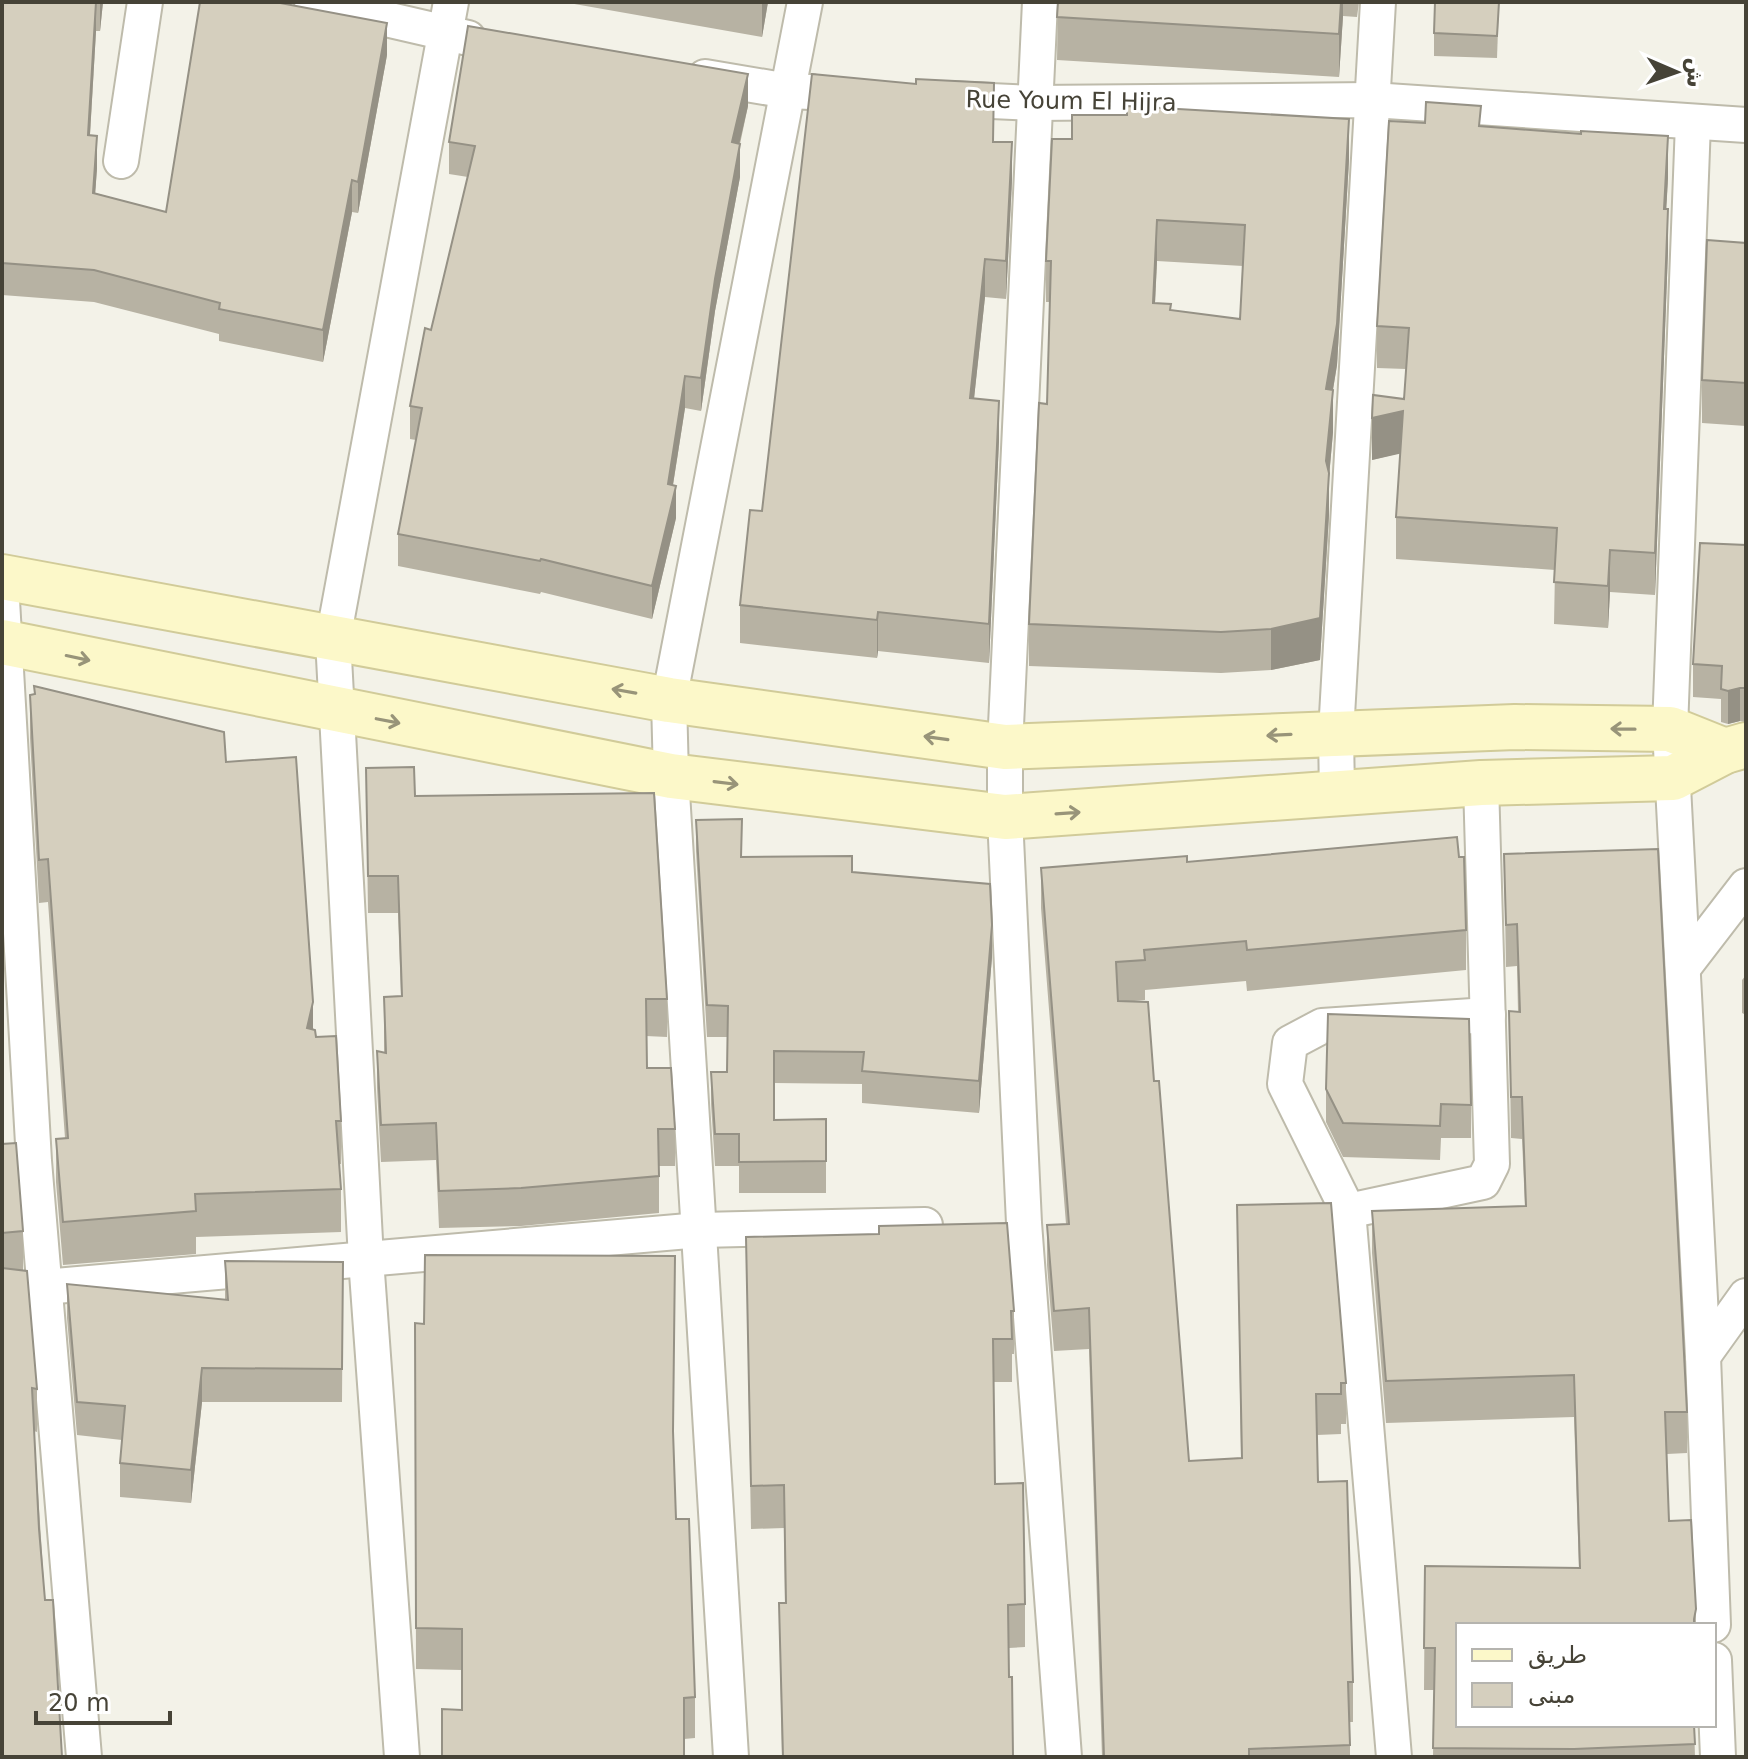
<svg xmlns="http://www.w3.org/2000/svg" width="1748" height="1759" viewBox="0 0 1748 1759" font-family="'DejaVu Sans',Cairo,sans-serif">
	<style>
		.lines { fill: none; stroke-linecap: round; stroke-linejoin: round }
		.street-casing { stroke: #bebbab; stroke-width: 38 }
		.secondary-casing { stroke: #d1cb99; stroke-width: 48 }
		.street { stroke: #fff; stroke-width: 34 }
		.secondary { stroke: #fcf8c9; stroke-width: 44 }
		.wall { fill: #b7b2a3; fill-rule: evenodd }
		.shaded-wall { fill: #959185 }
		.building { fill: #d5cfbe; stroke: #959185; stroke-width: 2; fill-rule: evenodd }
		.oneway { stroke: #989479 }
		.labels { text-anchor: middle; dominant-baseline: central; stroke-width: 6; stroke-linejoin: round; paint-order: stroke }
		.street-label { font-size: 24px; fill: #464337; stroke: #fff }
	</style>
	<rect width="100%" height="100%" fill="#f3f2e8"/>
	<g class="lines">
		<g class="street-casing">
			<g id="street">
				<polyline points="312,2 468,38"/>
				<polyline points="1040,2 1005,747 1005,817 1024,1223 1064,1757"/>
				<polyline points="705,77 788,91 811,92"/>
				<polyline points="948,99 1034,103 1372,100 1746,125"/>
				<polyline points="1693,123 1670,729 1703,1356 1713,1625"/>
				<polyline points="121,161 145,2"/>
				<polyline points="2,600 34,1161 84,1757"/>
				<polyline points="1337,794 1336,733 1378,2"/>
				<polyline points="1683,968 1746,886"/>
				<polyline points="1348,1211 1285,1084 1290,1043 1322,1026 1488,1015"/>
				<polyline points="44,1287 700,1230 925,1225"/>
				<polyline points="1703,1356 1746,1296"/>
				<polyline points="1714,1660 1718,1757"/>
				<polyline points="402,1757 366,1259 333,639 451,2"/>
				<polyline points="731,1757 671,776 669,700 805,2"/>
				<polyline points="1394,1757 1348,1211 1483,1182 1492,1164 1481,783"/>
			</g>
		</g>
		<g class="secondary-casing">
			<g id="secondary">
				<polyline points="2,577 669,700 1005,747 1515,727 1670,729 1725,751"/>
				<polyline points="2,642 671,776 1005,817 1481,783 1673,778 1725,751 1746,745"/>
			</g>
		</g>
		<use href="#street" class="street"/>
		<use href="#secondary" class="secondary"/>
	</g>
	<g class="wall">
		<polygon points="2,2 103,2 100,31 96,31 90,135 97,168 95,193 166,212 387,55 358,213 352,212 323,362 219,341 219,334 94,302 2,295"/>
		<polygon points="563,2 768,2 762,37"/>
		<polygon points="1058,2 1359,2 1357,17 1343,16 1339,77 1057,60"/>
		<polygon points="1499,2 1497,58 1434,56 1434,33"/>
		<polygon points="748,106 740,144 740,177 715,311 701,411 685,408 673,485 676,518 652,619 541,592 540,594 398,566 398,534 416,440 410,439 410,406 431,330 468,177 449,174 449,142"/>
		<polygon points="1481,126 1668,178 1666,209 1668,251 1655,595 1610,592 1608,628 1554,624 1555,570 1396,559 1396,517 1400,453 1372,460 1404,399 1406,369 1377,368 1377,326"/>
		<path d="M 1052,139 L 1349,160 L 1337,365 L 1333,390 L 1333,432 L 1329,477 L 1329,515 L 1320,660 L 1271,670 L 1221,673 L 1029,666 L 1029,624 L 1047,404 L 1050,302 L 1046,302 L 1046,261 ZM 1157,261 L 1243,266 L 1240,319 L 1171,310 L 1155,303 Z"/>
		<polygon points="994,142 1012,180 1006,299 985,297 974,398 999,440 989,663 878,651 877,658 740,643 740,605 762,511"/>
		<polygon points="1746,243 1746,426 1702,423 1702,380"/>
		<polygon points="1746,545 1746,722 1740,721 1728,724 1721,722 1721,699 1693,697 1693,664"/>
		<polygon points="30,695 226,762 316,1037 341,1121 341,1164 339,1164 341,1189 341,1232 196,1237 196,1254 63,1265 56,1182 56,1139 65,1138 48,902 39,903 30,738"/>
		<polygon points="366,768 415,796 667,999 667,1037 646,1036 647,1068 675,1129 675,1166 659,1166 659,1213 521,1226 439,1228 436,1160 381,1162 377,1088 377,1051 384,1053 384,997 401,996 398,913 368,913"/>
		<polygon points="696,820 742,857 852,872 992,957 979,1113 862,1103 862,1084 774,1083 774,1120 826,1119 826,1193 739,1193 739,1166 715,1166 711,1104 711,1072 727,1072 727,1037 707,1037 696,851"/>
		<polygon points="1658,849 1687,1412 1687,1453 1667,1454 1669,1521 1691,1520 1696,1625 1458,1625 1458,1725 1694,1725 1695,1757 1433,1757 1434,1690 1424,1690 1425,1566 1579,1568 1574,1417 1386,1423 1372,1253 1372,1211 1525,1206 1522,1139 1511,1138 1509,1011 1518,1012 1517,966 1506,967 1504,854"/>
		<polygon points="1187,862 1466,930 1466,970 1247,991 1246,981 1145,990 1145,1000 1134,1001 1154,1081 1189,1461 1241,1458 1237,1205 1346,1383 1346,1424 1341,1424 1341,1434 1317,1435 1318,1482 1353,1682 1353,1722 1350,1722 1350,1757 1102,1757 1089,1349 1054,1351 1047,1265 1047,1225 1066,1224 1041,908 1041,868"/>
		<polygon points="1746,975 1746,1015 1742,1013 1742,980"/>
		<polygon points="1326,1089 1471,1105 1471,1138 1441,1138 1440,1160 1343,1157 1326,1122"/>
		<polygon points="2,1144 23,1231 23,1270 37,1389 37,1432 34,1431 45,1600 2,1757"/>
		<polygon points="746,1237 1014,1311 1014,1354 1012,1354 1012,1382 993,1382 995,1484 1025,1604 1025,1647 1009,1648 1009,1677 1012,1677 1013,1757 782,1757 779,1603 785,1603 784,1528 751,1529"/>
		<polygon points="225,1261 343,1262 342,1402 202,1402 191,1503 120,1497 120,1463 122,1440 77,1435 67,1318 67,1284 225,1300"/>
		<polygon points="415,1323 673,1443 676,1519 695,1697 695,1738 684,1739 462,1710 462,1670 416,1669"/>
	</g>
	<g class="shaded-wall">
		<polygon points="96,2 96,31 88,167 88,135"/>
		<polygon points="100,2 103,2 100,31"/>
		<polygon points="762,2 768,2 762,37"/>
		<polygon points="1341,2 1343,2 1343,16 1339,77 1339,34"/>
		<polygon points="387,23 387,55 358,213 358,182"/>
		<polygon points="748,74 748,106 732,175 732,142"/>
		<polygon points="1349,119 1349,160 1337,365 1326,431 1326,389"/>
		<polygon points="97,136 97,168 93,225 93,193"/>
		<polygon points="1668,136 1668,178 1664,251 1664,209"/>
		<polygon points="1012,142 1012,180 1006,299 1006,261"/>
		<polygon points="740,144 740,177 715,311 701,411 701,378 715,279"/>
		<polygon points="352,180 352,212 323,362 323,330"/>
		<polygon points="1668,209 1668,251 1655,595 1655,553"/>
		<polygon points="1157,220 1157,261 1153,344 1153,303"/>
		<polygon points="985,259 985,297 970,436 970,398"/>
		<polygon points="685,376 685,408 668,516 668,484"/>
		<polygon points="1333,390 1333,432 1329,477 1329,515 1320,660 1271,670 1271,629 1326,461"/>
		<polygon points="999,401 999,440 989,663 989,624"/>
		<polygon points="1403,411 1403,453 1372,460 1372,418"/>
		<polygon points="676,486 676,518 652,619 652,586"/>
		<polygon points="1610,550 1610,592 1608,628 1608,586"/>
		<polygon points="878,612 878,651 877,658 877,620"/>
		<polygon points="1740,688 1740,721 1728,724 1728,691"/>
		<polygon points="992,925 992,957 979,1113 979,1081"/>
		<polygon points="313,1002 313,1045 307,1028"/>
		<polygon points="202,1368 202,1402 191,1503 191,1470"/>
	</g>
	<g class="building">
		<polygon points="2,2 96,2 88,135 97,136 93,193 166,212 200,2 275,2 387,23 358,182 352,180 323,330 219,309 220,303 94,270 2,263"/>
		<polygon points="1058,2 1341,2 1339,34 1057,17"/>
		<polygon points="1435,2 1499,2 1497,36 1434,33"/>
		<polygon points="468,26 748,74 732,142 740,144 715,279 701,378 685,376 668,484 676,486 652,586 541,559 540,561 398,534 422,408 410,406 425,328 431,330 475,146 449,142"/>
		<polygon points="812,74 916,84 916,79 994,83 993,142 1012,142 1006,261 985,259 970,398 999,401 989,624 878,612 877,620 740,605 750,510 762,511"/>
		<polygon points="1426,102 1481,106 1479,126 1581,134 1581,131 1668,136 1664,209 1668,209 1655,553 1610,550 1608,586 1554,582 1557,528 1396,517 1403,411 1372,418 1373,395 1404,399 1409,328 1377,326 1389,121 1425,123"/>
		<path d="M 1127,106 L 1349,119 L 1337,324 L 1326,389 L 1333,390 L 1326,461 L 1329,473 L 1320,618 L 1271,629 L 1221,632 L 1029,624 L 1039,403 L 1047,404 L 1051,261 L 1046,261 L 1052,139 L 1072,139 L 1072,115 L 1127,115 ZM 1157,220 L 1245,225 L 1240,319 L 1170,310 L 1171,304 L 1153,303 Z"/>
		<polygon points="1707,240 1746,243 1746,383 1702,380"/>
		<polygon points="1700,543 1746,545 1746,688 1740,688 1728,691 1721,689 1722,666 1693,664"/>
		<polygon points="34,686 224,732 226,762 296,757 313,1002 307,1028 315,1030 316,1037 336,1036 341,1121 336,1121 341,1189 195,1194 196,1211 63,1222 56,1139 68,1138 48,859 39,860 30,695 35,694"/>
		<polygon points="414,767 415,796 654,793 667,999 646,999 647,1068 671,1068 675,1129 658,1129 659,1176 521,1188 439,1191 436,1123 381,1125 377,1051 386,1053 384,997 402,996 398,876 368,876 366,768"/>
		<polygon points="742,819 741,857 852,856 852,872 990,884 992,925 979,1081 862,1071 864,1052 774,1051 774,1120 826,1119 826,1161 739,1162 739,1134 715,1134 711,1072 727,1072 728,1006 707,1005 696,820"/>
		<polygon points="1457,837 1459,857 1464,857 1466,930 1247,950 1246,941 1144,950 1145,960 1116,962 1118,1001 1148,1002 1154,1081 1159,1081 1189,1461 1242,1458 1237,1205 1331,1203 1346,1383 1341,1383 1341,1394 1316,1394 1318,1482 1347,1481 1353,1682 1348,1682 1350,1745 1249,1749 1249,1757 1104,1757 1089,1308 1054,1311 1047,1225 1069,1224 1041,868 1187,856 1187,862"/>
		<polygon points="1658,849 1687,1412 1665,1412 1669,1521 1691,1520 1696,1609 1694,1619 1694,1625 1458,1625 1458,1725 1694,1725 1695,1744 1574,1749 1433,1748 1435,1648 1424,1648 1425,1566 1580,1568 1574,1375 1386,1381 1372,1211 1526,1206 1522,1097 1511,1097 1509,1011 1520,1012 1517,924 1506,925 1504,854"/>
		<polygon points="1328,1014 1469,1019 1471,1105 1441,1104 1440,1126 1343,1123 1326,1089"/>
		<polygon points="16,1143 23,1231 2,1233 2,1144"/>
		<polygon points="1007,1223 1014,1311 1011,1311 1012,1339 993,1339 995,1484 1023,1483 1025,1604 1008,1605 1009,1677 1012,1677 1013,1756 957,1757 783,1757 779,1603 786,1603 784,1485 751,1486 746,1237 879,1234 879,1226"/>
		<polygon points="425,1255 675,1256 673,1431 676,1519 689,1519 695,1697 684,1698 684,1757 442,1757 442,1709 462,1710 462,1629 416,1628 415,1323 424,1324"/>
		<polygon points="225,1261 343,1262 342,1369 202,1368 191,1470 120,1463 125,1406 77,1402 67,1284 228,1300"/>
		<polygon points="2,1268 27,1271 37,1389 32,1388 39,1529 45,1600 53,1600 62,1757 2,1757"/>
	</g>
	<defs><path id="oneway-shaft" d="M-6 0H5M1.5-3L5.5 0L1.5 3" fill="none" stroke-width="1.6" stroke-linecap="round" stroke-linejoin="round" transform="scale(2)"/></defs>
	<g class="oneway">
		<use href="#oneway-shaft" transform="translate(78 658) rotate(12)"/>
		<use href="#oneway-shaft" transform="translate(624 691) rotate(-170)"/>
		<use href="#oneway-shaft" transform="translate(388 721) rotate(11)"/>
		<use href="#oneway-shaft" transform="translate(1623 729) rotate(-179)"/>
		<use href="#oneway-shaft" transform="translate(1279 735) rotate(177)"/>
		<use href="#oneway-shaft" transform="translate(936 738) rotate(-172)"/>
		<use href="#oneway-shaft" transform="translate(726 783) rotate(7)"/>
		<use href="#oneway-shaft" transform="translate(1068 813) rotate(-4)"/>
	</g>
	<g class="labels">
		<g class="street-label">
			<text transform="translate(1071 101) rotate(1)">Rue Youm El Hijra</text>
		</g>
	</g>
	<rect width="1748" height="1759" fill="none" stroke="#464337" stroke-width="8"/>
	<rect x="1456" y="1623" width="260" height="104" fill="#ffffff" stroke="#b5b4af" stroke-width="2"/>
	<rect x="1472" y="1649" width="40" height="12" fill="#fcf8c9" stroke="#b5b4af" stroke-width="2"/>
	<text x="1528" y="1663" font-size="24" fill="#464337">طريق</text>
	<rect x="1472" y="1683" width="40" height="24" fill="#d5cfbe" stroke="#b5b4af" stroke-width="2"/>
	<text x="1528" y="1703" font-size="24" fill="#464337">مبنى</text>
	<g transform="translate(1676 72) rotate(92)" stroke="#ffffff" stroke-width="6" paint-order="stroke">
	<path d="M0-6L14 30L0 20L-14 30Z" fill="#464337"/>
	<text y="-12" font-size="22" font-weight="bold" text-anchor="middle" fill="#464337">ش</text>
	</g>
	<path d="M36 1711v12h134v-12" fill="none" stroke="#464337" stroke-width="4"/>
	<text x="48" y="1711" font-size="24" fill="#464337" stroke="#ffffff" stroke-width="6" paint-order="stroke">20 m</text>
</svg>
